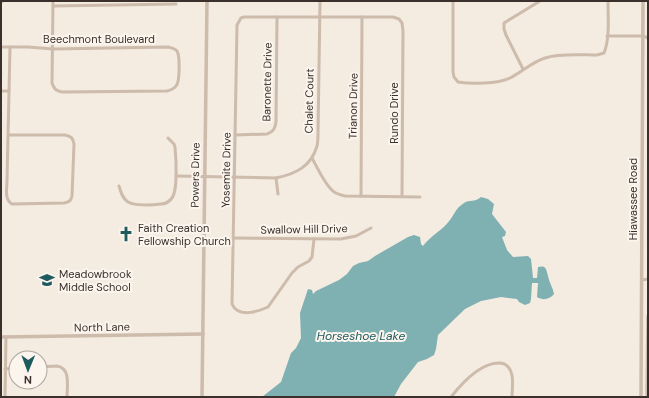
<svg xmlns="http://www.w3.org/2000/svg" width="649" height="398" viewBox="0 0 649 398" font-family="'DM Sans',sans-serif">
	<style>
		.water { fill: #7fb0b2 }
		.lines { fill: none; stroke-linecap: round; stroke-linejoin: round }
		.minor { stroke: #cdbbac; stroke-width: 3 }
		.tertiary { stroke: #cdbbac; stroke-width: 3.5 }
		.labels { text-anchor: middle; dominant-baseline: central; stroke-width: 4; stroke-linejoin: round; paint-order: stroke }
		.street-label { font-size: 11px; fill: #3b302b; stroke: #fbf5ee }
		.poi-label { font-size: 11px; fill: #3b302b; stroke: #fbf5ee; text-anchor: start }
		.water-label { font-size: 12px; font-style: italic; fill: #1f5a5e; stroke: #fbf5ee }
	</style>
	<rect width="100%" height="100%" fill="#f4ebe1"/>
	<path class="water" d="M 481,197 L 488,199 L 494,204 L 492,214 L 506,232 L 505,236 L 502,237 L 507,250 L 513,257 L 528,256 L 531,259 L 533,278 L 537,278 L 538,267 C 540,267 542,266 544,267 C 547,269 547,273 548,276 C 549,282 553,288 554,294 C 550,299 543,301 537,297 L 538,283 L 532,283 L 531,299 L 530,303 L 525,305 L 519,302 L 517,299 L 501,297 L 481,301 L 465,309 L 438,335 L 436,349 L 434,355 L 427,359 L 418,362 L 401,384 L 394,397 L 262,397 L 281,382 L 291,353 L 296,348 L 301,338 L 300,313 L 308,289 L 312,290 L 313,294 L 316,291 L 339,280 L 347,274 L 353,266 L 359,263 L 368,261 L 375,256 L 408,237 L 414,235 L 420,237 L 421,244 L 423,246 C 430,236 443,230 450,220 C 456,212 455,209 464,203 C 470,199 474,203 481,197 Z"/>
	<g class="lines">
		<g class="minor">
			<path d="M 453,1 L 453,72 L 454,77 L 458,82 C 471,84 497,84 510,78 C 522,72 532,62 545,58 C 559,53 582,55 597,55 L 604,53 C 610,38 608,18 608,1"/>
			<polyline points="1,2 3,1"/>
			<polyline points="53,6 176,4"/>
			<polyline points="607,36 643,36 648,38"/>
			<path d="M 1,47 L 28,47 L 53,49 L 168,47 C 171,48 175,48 177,51 C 180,56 180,82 176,86 C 174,89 171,90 167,91 L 62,92 C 56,91 54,89 52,83 L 53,1"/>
			<polyline points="523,69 506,35 504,29 504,23 540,1"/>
			<polyline points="1,91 9,91"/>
			<path d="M 8,135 L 65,135 C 71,136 73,138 74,144 L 72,196 C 71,201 69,202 64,203 L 12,204 C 4,199 7,189 7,181 L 10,47"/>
			<path d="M 235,135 L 267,134 C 273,132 275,129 276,122 L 277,17"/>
			<path d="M 312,158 C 317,167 325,185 333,191 C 336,194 341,195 345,196 L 420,197"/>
			<path d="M 176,176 L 276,178 C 295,174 311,167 317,146 C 318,142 318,137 318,133 L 320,1"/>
			<polyline points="276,178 278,194"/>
			<path d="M 119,186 C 121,192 122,198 128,202 C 135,206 153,205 161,204 C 165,204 169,202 172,198 C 178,190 176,158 175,147 L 174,144 L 168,138"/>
			<polyline points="361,196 362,17"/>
			<polyline points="234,238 341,239 356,236 371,228"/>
			<path d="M 314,239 L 312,257 L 309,261 L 298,267 L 292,273 L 268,307 C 257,312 238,318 232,304 L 237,25 L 241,18 L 244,17 L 393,17 L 399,19 L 402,23 L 403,31 L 402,196"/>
			<polyline points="642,280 648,279"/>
			<path d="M 40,367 C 45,367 51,366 57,366 C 71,368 67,387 67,397"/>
			<polyline points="5,369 16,368"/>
			<polyline points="5,397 6,337"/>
			<path d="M 451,397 C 462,383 481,363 499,363 C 505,363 509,366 511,372 C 514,379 512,389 512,397"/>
		</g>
		<g class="tertiary">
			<polyline points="1,337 203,334"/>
			<polyline points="202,397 207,1"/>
			<polyline points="641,397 643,1"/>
			<polyline points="647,397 648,316"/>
		</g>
	</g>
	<defs>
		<g id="church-bare" transform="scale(1.2)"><path d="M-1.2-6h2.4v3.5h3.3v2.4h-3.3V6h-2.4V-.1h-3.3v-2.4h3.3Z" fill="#1f5a5e" stroke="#fbf5ee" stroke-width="2.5" paint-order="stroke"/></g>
		<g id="school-bare" transform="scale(1.2)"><path d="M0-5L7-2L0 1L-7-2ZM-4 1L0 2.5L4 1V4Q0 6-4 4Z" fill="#1f5a5e" stroke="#fbf5ee" stroke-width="2.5" paint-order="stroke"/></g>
	</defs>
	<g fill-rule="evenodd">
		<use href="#church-bare" x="126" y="234"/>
		<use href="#school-bare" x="47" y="280"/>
	</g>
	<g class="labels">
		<g class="street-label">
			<text x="99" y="39">Beechmont Boulevard</text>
			<text transform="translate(267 82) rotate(-89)">Baronette Drive</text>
			<text transform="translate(309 101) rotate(-89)">Chalet Court</text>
			<text transform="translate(353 106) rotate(-89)">Trianon Drive</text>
			<text transform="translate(394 113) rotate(-90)">Rundo Drive</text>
			<text transform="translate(226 170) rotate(-89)">Yosemite Drive</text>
			<text transform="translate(195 175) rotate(-89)">Powers Drive</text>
			<text transform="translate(633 199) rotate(-90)">Hiawassee Road</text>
			<text transform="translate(304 229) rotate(-1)">Swallow Hill Drive</text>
			<text transform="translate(102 327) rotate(-1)">North Lane</text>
		</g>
		<g class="poi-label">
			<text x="138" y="228">Faith Creation<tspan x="138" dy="13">Fellowship Church</tspan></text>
			<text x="59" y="274">Meadowbrook<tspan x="59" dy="13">Middle School</tspan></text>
		</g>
		<g class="water-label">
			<text x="361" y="336">Horseshoe Lake</text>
		</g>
	</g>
	<rect width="649" height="398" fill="none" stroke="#3b302b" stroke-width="4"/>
	<g transform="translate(28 370) rotate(181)"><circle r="19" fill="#fbf5ee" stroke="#aea6a0"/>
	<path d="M0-3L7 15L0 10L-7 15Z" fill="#1f5a5e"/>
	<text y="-6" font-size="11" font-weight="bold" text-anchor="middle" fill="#3b302b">N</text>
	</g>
</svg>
